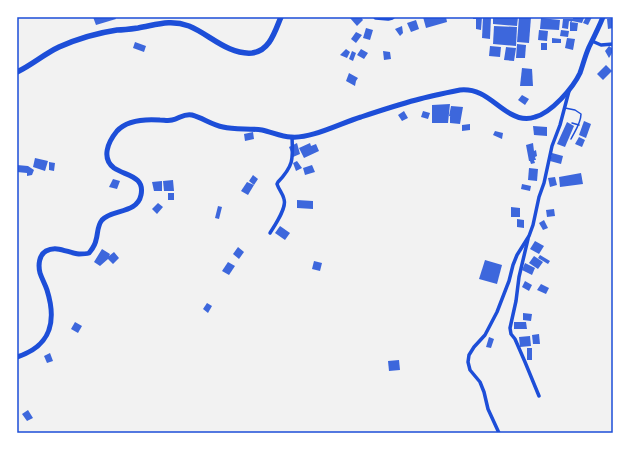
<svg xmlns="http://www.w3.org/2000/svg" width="630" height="450" viewBox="0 0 630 450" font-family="Quicksand,sans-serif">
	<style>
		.building { fill: #3d67dc }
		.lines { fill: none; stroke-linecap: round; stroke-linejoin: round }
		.service { stroke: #1d4ed8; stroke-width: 1.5 }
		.minor { stroke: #1d4ed8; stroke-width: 3.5 }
		.primary { stroke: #1d4ed8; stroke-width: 5 }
		.trunk { stroke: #1d4ed8; stroke-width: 5.5 }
		.neatline { fill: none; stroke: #1d4ed8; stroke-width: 1.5 }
	</style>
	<rect width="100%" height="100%" fill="#f2f2f2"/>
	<g class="building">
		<polygon points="93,17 115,17 116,19 96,25"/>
		<polygon points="351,17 361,17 363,20 357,26 350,18"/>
		<polygon points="423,17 446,17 447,22 426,28"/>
		<polygon points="473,17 482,17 481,30 476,29 476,19 473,19"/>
		<polygon points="483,17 491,17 490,39 482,38"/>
		<polygon points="493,17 518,17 517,26 493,24"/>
		<polygon points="519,17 531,17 529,43 517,42"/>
		<polygon points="573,17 584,18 582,23 572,21 572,22 569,21 568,29 562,28 563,19 573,19"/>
		<polygon points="586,17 592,17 588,25 583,23"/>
		<polygon points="541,18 560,20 559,30 540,29"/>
		<polygon points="613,18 613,28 608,29 607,19"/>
		<polygon points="416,20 419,29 411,32 407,23"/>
		<polygon points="570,22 578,23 577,31 570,31"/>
		<polygon points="402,26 403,33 400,36 395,29"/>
		<polygon points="494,26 517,27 516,46 493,44"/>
		<polygon points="366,28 373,30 370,40 363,38"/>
		<polygon points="539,30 548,31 547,41 538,40"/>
		<polygon points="561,30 569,31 568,37 560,36"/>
		<polygon points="356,32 362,35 356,43 351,39"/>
		<polygon points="552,38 561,39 561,43 552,43"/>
		<polygon points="567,38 575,39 573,50 565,48"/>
		<polygon points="135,42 146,46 144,52 133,48"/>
		<rect x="541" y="43" width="6" height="7"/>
		<polygon points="517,44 526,45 525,58 516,58"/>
		<polygon points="490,46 501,47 500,57 489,56"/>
		<polygon points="609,46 613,49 613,53 612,53 609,58 605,51"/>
		<polygon points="506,47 516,48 514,61 504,60"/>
		<polygon points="346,49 350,52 347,58 340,55"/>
		<polygon points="361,49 368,53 364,59 357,55"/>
		<polygon points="352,51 356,53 353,61 349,59"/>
		<polygon points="383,51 390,52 391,59 384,60"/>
		<polygon points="606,65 612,71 603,80 597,74"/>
		<polygon points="522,68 532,69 533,86 520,86"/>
		<polygon points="349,73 358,78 356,81 355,86 346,81"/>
		<polygon points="522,95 529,99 525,105 518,100"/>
		<polygon points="450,104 448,123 432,123 432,105"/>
		<polygon points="451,106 463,107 460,124 450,123 450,116 458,117 449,116"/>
		<polygon points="404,111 408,118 402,121 398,115"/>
		<polygon points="423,111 430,113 428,119 421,117"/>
		<polygon points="584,121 591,124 586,138 579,135"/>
		<polygon points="567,122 574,126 565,147 557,144"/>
		<polygon points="470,124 470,130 462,131 462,125"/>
		<polygon points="533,126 547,127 547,136 534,135"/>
		<polygon points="495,131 503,133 502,139 493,135"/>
		<polygon points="253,132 254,139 245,141 244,134"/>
		<polygon points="579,137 585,140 582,147 575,144"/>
		<polygon points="297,143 300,154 293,157 289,147"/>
		<polygon points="310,143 311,146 316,144 319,151 304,158 299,148"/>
		<polygon points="533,143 534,151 536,150 537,156 535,157 536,160 534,160 535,163 531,164 530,161 529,161 526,145"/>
		<polygon points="552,153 563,156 561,164 550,161"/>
		<polygon points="35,158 48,161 45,171 33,167"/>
		<polygon points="297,161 302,168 296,171 293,163"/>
		<polygon points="49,162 55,163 54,171 49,170"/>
		<polygon points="17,165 28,166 34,170 32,175 27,176 27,173 17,172"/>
		<polygon points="312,165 315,172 305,175 303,168"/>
		<polygon points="529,168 538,169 537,181 528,180"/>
		<polygon points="581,173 583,184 560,187 559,177"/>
		<polygon points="253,175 258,179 254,185 249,181"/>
		<polygon points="555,177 557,185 550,187 548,178"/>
		<polygon points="113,179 120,181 117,189 109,187"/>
		<polygon points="173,180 174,191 164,191 163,181"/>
		<polygon points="162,181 162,191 154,191 152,182"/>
		<polygon points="247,182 254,185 248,195 241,191"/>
		<polygon points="522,184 531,186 530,191 521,189"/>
		<rect x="168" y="193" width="6" height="7"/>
		<polygon points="297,200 313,201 313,209 297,208"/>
		<polygon points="158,203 163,207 157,214 152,209"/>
		<polygon points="218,206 222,207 219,219 215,218"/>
		<polygon points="511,207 520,208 520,217 511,217"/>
		<polygon points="554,209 555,216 547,217 546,210"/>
		<polygon points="517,219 524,220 524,228 517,227"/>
		<polygon points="544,220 548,228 543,230 539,223"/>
		<polygon points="280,226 290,233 285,240 275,233"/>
		<polygon points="535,241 544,246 539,254 530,249"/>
		<polygon points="238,247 244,252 239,259 233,254"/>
		<polygon points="102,249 110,254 109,256 114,252 119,258 113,264 108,259 100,266 94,262"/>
		<polygon points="540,255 550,261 548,264 538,258"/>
		<polygon points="534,256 543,262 538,269 529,263"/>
		<polygon points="485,260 502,265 497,284 479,279"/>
		<polygon points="314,261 322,263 320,271 312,269"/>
		<polygon points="228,262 235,266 229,275 222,271"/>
		<polygon points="525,263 535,268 532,275 522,270"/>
		<polygon points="525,281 532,285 529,291 522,287"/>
		<polygon points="541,284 549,288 546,294 537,290"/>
		<polygon points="207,303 212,306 208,313 203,309"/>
		<polygon points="523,313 532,314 531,321 523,320"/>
		<polygon points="75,322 82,326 78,333 71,329"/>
		<polygon points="514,322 526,322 527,329 514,329"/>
		<polygon points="539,334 540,344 533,344 532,335"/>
		<polygon points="530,336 531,346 520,347 519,337"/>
		<polygon points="489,337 494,339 491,348 486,347"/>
		<rect x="527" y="348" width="5" height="12"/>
		<polygon points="50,353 53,361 47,363 44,356"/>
		<polygon points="399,360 400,370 389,371 388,361"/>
		<polygon points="28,410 33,418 27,421 22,414"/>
	</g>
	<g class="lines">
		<g class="service">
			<path d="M 565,108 L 575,110 L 581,114 C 581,123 575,131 571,139"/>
			<polyline points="572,123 579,125"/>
		</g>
		<g class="minor">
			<polyline points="592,41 601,45 613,44"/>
			<path d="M 270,233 C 275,225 287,208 284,199 C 283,194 279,190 277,184 L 278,182 C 294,165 293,159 292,137"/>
			<polyline points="528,239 519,277 516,301 510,328 511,334 515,339 525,362 539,396"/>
			<polyline points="499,433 488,409 484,392 480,382 470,370 468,362 469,355 474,347 485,335 497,312 509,281 513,265 517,255 529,236 533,225 539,197 544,183 552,146 560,125 569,91"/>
		</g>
		<path class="primary" d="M 17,357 C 51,346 57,322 47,290 C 45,284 42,279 40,273 C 38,265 39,255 46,251 C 57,245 68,253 79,254 C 83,254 86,254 89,253 C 92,249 95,246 96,240 C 98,234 97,226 102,220 C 112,209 137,214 141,195 C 145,176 126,176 114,168 C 101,158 108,142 117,131 C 127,120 146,119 160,120 C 164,120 168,121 172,120 C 179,119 184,113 192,115 C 203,118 212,125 223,127 C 235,130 249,128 262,130 C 272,132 281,137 291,137 C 311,139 341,123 361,117 C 379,111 397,105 416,100 C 430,96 445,93 460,90 C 483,88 493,104 511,114 C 518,118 527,120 535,117 C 551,113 573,88 580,73 C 583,65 585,56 589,47 C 594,37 599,27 603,17"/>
		<g class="trunk">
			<polyline points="376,17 388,18 392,17"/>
			<path d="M 17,72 C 32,65 44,54 59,47 C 77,39 97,33 117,30 C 124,30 131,29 138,28 C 156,25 170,19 189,26 C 209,34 228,55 252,53 C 270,51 275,31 281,17"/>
		</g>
	</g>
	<rect width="630" height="450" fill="none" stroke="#ffffff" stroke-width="36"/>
	<rect x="18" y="18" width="594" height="414" class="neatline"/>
</svg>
